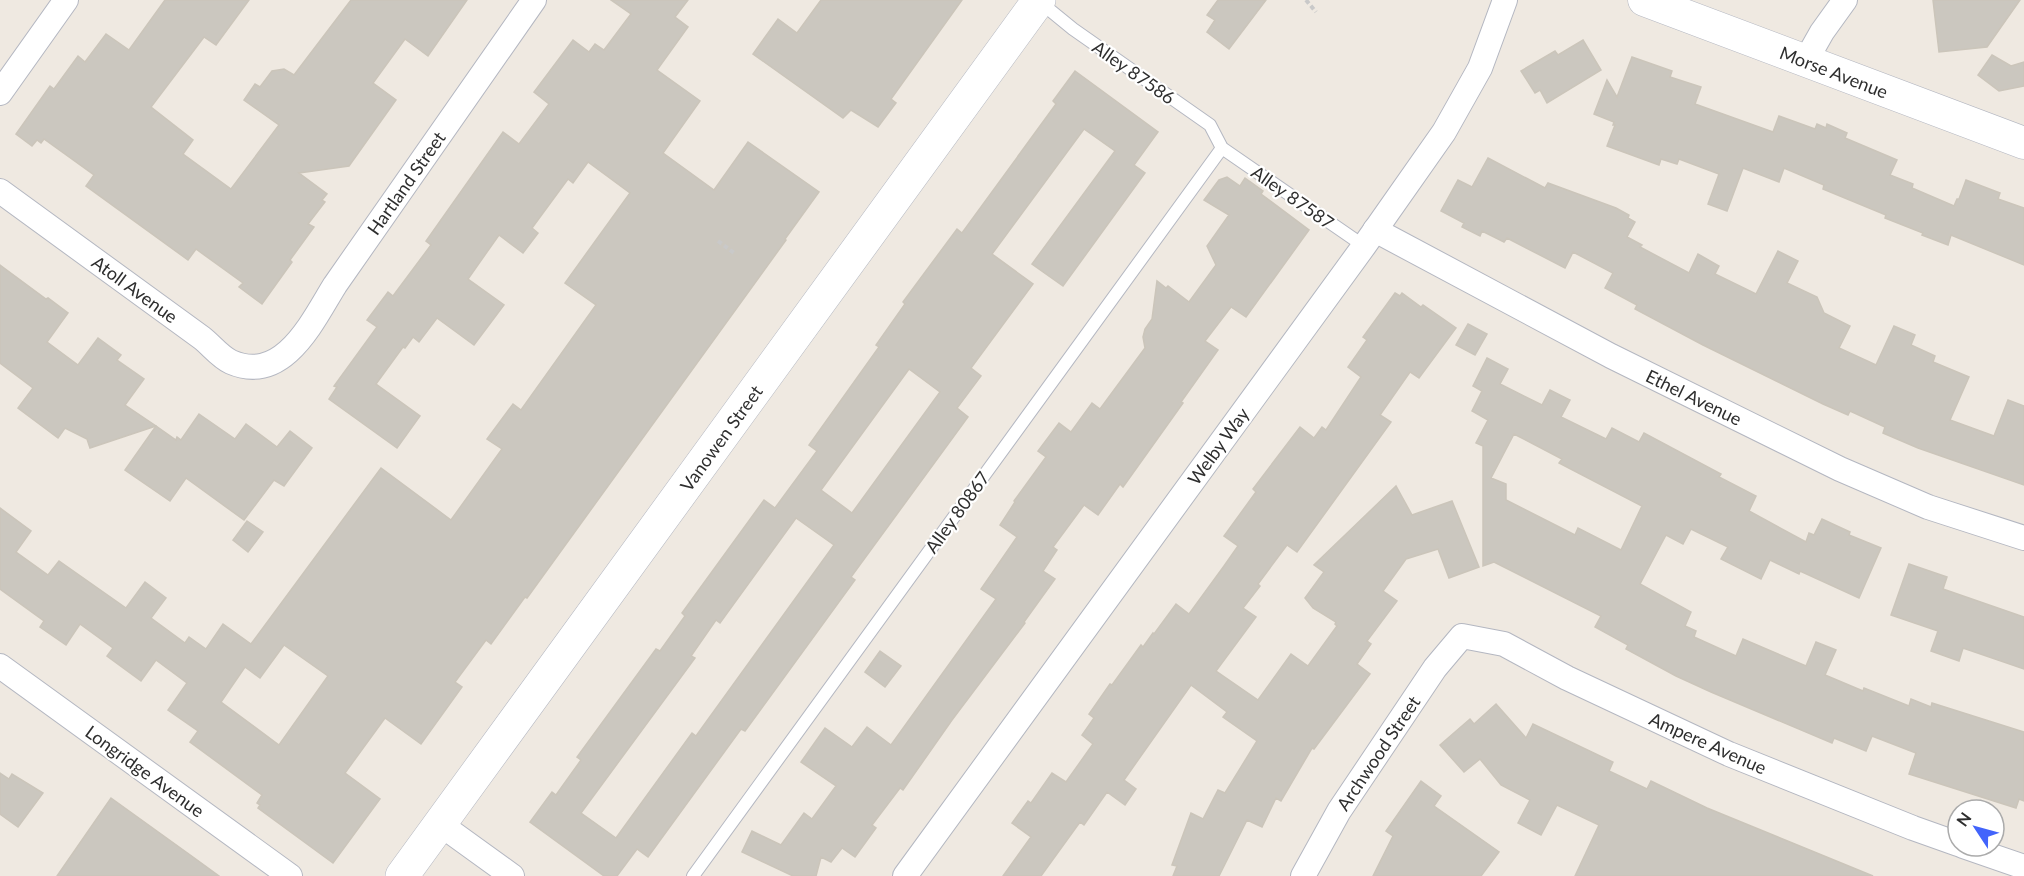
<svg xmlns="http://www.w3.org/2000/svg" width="2024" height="876" viewBox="0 0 2024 876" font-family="Lato,sans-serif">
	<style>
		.building { fill: #cbc7bf; stroke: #cbc5ba; stroke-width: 1.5; fill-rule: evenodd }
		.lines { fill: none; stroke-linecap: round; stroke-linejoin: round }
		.service-casing { stroke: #b4b7c1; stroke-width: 14 }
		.minor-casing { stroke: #b4b7c1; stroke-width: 26 }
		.tertiary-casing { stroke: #b4b7c1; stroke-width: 33 }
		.secondary-casing { stroke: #b4b7c1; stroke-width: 34 }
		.path { stroke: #c9c9c9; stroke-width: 4; stroke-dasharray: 4.5 3; stroke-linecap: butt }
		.service { stroke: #fff; stroke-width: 12 }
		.minor { stroke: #fff; stroke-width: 24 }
		.tertiary { stroke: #fff; stroke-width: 32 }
		.secondary { stroke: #fff; stroke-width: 33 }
		.labels { text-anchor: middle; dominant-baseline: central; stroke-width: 4.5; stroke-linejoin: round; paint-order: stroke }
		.street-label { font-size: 18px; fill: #2e2e2e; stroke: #fff }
	</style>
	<rect width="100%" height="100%" fill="#efe9e1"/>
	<g class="building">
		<polygon points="165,0 249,0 216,45 204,37 151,107 193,140 183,154 231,189 279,125 244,100 255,84 260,87 272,71 284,69 294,75 351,0 467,0 428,56 405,39 373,83 396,100 349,166 299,173 327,194 322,200 325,202 308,224 314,227 290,260 292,262 262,304 239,287 243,283 196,249 188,260 86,186 94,175 44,139 41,143 37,140 32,146 16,134 50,86 54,89 78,56 85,62 106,34 129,50"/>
		<path d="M 611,0 L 688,0 L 675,17 L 688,27 L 657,70 L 700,101 L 663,153 L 714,190 L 748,142 L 819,192 L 785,239 L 786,240 L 527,598 L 525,597 L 491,644 L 486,640 L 455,682 L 462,687 L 421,744 L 385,718 L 345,773 L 380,799 L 333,863 L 258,808 L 260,805 L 257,803 L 262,795 L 190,742 L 198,731 L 168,710 L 187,683 L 156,660 L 141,681 L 107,656 L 113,648 L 80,624 L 66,645 L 40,627 L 44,621 L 0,589 L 0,508 L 31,531 L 16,552 L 48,575 L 59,561 L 126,608 L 145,582 L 166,598 L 151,618 L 185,643 L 189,637 L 206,649 L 223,624 L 251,644 L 381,468 L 451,520 L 502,449 L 487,439 L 513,404 L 521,410 L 596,305 L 565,283 L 630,193 L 588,162 L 573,183 L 568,179 L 532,228 L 538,233 L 523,253 L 499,235 L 468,279 L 504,305 L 474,345 L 437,318 L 419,342 L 413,337 L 405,348 L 403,347 L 376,384 L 420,416 L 397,448 L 329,399 L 337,387 L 334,386 L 377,327 L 367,320 L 388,292 L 393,296 L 431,245 L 426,241 L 503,132 L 519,144 L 549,104 L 534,92 L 573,40 L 589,52 L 595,44 L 604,50 L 631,14 ZM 284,645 L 328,676 L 279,745 L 221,702 L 245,667 L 260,678 Z"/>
		<polygon points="821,0 962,0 891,99 896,103 878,127 851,110 843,118 753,54 778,19 797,33"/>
		<polygon points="1218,0 1266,0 1229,49 1207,32 1215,20 1207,15"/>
		<polygon points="1933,0 2020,0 1987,47 1939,52"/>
		<polygon points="1583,40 1601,70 1547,103 1540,90 1535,93 1521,71 1555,51 1558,55"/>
		<polygon points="1992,55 2011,66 2024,62 2024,86 1999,91 1978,75"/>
		<polygon points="1632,57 1672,71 1670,77 1701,87 1695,104 1773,132 1779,116 1815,129 1817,124 1826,128 1827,124 1847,133 1845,138 1897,160 1890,175 1913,184 1912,188 1954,206 1957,199 1959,199 1966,180 2000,193 1998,199 2024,208 2024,265 1951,235 1948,245 1922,235 1923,233 1885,218 1886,215 1823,189 1824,185 1784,168 1779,182 1743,168 1727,211 1708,204 1719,174 1679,159 1677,164 1661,159 1659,165 1607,146 1615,125 1613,125 1614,122 1594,114 1607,80 1617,97"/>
		<path d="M 1075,71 L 1158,132 L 1134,165 L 1145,173 L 1063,286 L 1032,264 L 1115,151 L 1084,129 L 992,254 L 1033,284 L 971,368 L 981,376 L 957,408 L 968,417 L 851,577 L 855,580 L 745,731 L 741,729 L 648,857 L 637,849 L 617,876 L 604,876 L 530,822 L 552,792 L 556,795 L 581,760 L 577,757 L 656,649 L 660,651 L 685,616 L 682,613 L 764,500 L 775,508 L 817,451 L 809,445 L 879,347 L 876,345 L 905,304 L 903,302 L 957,229 L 962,233 L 1056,104 L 1053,101 ZM 909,369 L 940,392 L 852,513 L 821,490 ZM 796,518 L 834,545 L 696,736 L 692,733 L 616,838 L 581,813 L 695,658 L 691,656 L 716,620 L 720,623 Z"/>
		<polygon points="1488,158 1545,188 1548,183 1616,208 1629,215 1628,218 1635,222 1627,237 1642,245 1640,247 1689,273 1698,254 1719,266 1715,274 1756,294 1778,251 1798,261 1787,283 1817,297 1824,313 1850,326 1839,348 1876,365 1894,326 1915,335 1911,345 1935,356 1933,362 1969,377 1950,420 1994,436 2008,400 2024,406 2024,485 1918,448 1883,433 1885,427 1850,411 1848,415 1823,404 1703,345 1635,309 1637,305 1605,288 1613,273 1573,252 1565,268 1507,238 1504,242 1482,231 1480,236 1462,227 1464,223 1441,211 1458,180 1472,187"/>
		<polygon points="1227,177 1240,186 1245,178 1263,191 1261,194 1309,230 1246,317 1231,307 1205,341 1218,350 1181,402 1183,403 1123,487 1120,484 1098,515 1084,505 1053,547 1057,550 1043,571 1055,579 1024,622 1025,623 952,720 903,790 900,788 872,825 876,828 855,857 842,848 831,862 821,857 816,876 793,876 742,852 752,831 781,845 804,813 812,819 836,786 801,762 825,728 852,747 867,727 891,745 996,599 981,589 1017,537 1000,525 1015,502 1014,501 1046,457 1038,451 1059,423 1071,432 1092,403 1100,409 1145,348 1143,337 1145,329 1152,319 1157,281 1166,288 1168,286 1189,302 1216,265 1207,246 1229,215 1204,200 1219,180"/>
		<polygon points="0,265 46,299 48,298 68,313 47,342 78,365 98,338 121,355 117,360 144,379 125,405 156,426 90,448 87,439 65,428 58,438 18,408 33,388 0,363"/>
		<polygon points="1395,293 1400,296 1402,293 1421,307 1423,305 1456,328 1419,378 1410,372 1380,415 1391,422 1297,552 1287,545 1258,584 1260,586 1243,608 1256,617 1216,671 1258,700 1291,654 1308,666 1337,626 1335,624 1336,622 1313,608 1305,598 1324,572 1314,565 1396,486 1412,515 1452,501 1479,567 1449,578 1438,549 1406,559 1383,591 1397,601 1367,641 1371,644 1357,664 1370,674 1314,749 1312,748 1281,801 1276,798 1262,827 1247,820 1219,876 1173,876 1177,866 1172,865 1191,813 1203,819 1218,790 1225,793 1257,741 1223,717 1227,712 1191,685 1124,780 1136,789 1125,805 1107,792 1084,825 1080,822 1041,876 1003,876 1031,837 1012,823 1028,801 1031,803 1052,773 1066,782 1093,744 1082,735 1094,718 1089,714 1110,684 1112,685 1141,645 1143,647 1153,633 1154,634 1176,604 1189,614 1224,566 1238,546 1224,536 1256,492 1253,489 1300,427 1314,438 1322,427 1326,430 1361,377 1348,367 1367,340 1363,337"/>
		<polygon points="1468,324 1487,334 1475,355 1456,345"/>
		<path d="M 1487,358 L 1508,369 L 1500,384 L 1542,405 L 1550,390 L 1570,400 L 1561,417 L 1606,439 L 1612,428 L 1639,442 L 1644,433 L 1721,474 L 1719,477 L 1756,496 L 1749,511 L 1806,542 L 1809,533 L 1814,535 L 1822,519 L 1850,532 L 1849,535 L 1881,548 L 1859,598 L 1800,571 L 1799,574 L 1770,560 L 1761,579 L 1721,559 L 1728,547 L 1691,529 L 1683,544 L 1666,535 L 1640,584 L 1691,612 L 1685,626 L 1696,631 L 1694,637 L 1736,656 L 1743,639 L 1806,666 L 1816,642 L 1836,650 L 1825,675 L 1863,691 L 1864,688 L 1909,706 L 1911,699 L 1931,707 L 1932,703 L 2024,732 L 2024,801 L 2019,799 L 2016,808 L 1909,774 L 1916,753 L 1872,736 L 1866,751 L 1834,738 L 1832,743 L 1711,692 L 1676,676 L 1626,649 L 1628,645 L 1595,627 L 1601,616 L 1494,562 L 1483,566 L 1483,446 L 1476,443 L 1488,420 L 1472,411 L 1482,391 L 1473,386 ZM 1514,434 L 1562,459 L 1559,463 L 1642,506 L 1621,550 L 1578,528 L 1575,535 L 1506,500 L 1506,484 L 1491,478 Z"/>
		<polygon points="199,414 235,439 246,424 277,447 290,431 312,448 284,486 274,480 244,520 186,478 170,501 125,470 156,426 176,440 177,437 181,440"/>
		<polygon points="247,521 263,532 248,552 233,540"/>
		<polygon points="1909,564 1947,577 1943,589 2024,617 2024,669 1963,648 1959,661 1931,651 1938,631 1891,615"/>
		<polygon points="880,651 901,666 885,687 865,672"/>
		<polygon points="1496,704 1526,738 1533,724 1613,762 1609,771 1647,789 1651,781 1707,808 1873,876 1575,876 1599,825 1557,805 1541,835 1518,823 1530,800 1501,785 1480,759 1464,772 1440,745 1470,719 1474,724"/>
		<polygon points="0,773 9,779 12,774 43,793 18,827 0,814"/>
		<polygon points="1421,781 1441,796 1434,806 1499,852 1481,876 1373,876 1393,836 1386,831"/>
		<polygon points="111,798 193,857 219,876 57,876"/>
	</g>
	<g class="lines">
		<g class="service-casing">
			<g id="service">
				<polyline points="1040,2 1073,29 1210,125 1222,148 1364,246"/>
				<polyline points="693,876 1222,148"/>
			</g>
		</g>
		<g class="minor-casing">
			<g id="minor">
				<polyline points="1805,62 1822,32 1845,0"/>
				<polyline points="0,93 66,0"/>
				<path d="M 0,191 L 202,338 C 211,345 220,357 231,362 C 284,385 313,320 335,285 L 534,0"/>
				<polyline points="1375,230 1611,356 1840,469 1928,507 2024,538"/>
				<polyline points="0,666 290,876"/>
				<polyline points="440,824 512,876"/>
				<polyline points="1963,846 2024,867"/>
				<polyline points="905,876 1364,246 1444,132 1480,68 1505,0"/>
				<polyline points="1303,876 1339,811 1435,668 1462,636 1504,644 1567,678 1729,754 1913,828 1958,844"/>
			</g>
		</g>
		<g class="tertiary-casing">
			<polyline id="tertiary" points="1644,0 2024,143"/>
		</g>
		<g class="secondary-casing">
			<polyline id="secondary" points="402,876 1039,0"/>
		</g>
		<g class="path">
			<polyline points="1306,0 1316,12"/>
			<polyline points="718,241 734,253"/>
		</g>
		<use href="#service" class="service"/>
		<use href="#minor" class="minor"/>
		<use href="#tertiary" class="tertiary"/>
		<use href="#secondary" class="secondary"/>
	</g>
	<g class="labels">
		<g class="street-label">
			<text transform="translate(1134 72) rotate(35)">Alley 87586</text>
			<text transform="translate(1834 72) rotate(21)">Morse Avenue</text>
			<text transform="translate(406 183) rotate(-55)">Hartland Street</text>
			<text transform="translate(1293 197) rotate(35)">Alley 87587</text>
			<text transform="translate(135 289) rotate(36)">Atoll Avenue</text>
			<text transform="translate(1694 397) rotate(26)">Ethel Avenue</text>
			<text transform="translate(721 438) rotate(-54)">Vanowen Street</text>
			<text transform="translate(1218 446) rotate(-54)">Welby Way</text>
			<text transform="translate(957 512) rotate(-54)">Alley 80867</text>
			<text transform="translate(1708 743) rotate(24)">Ampere Avenue</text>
			<text transform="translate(1378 753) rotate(-56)">Archwood Street</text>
			<text transform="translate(145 771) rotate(36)">Longridge Avenue</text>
		</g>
	</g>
	<g transform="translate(1976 828) rotate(306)"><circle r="28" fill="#ffffff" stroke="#ababab" stroke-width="1.5"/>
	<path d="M0-4.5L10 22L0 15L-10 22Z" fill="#4264fb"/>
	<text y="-9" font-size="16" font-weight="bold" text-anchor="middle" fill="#2e2e2e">N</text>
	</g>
</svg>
